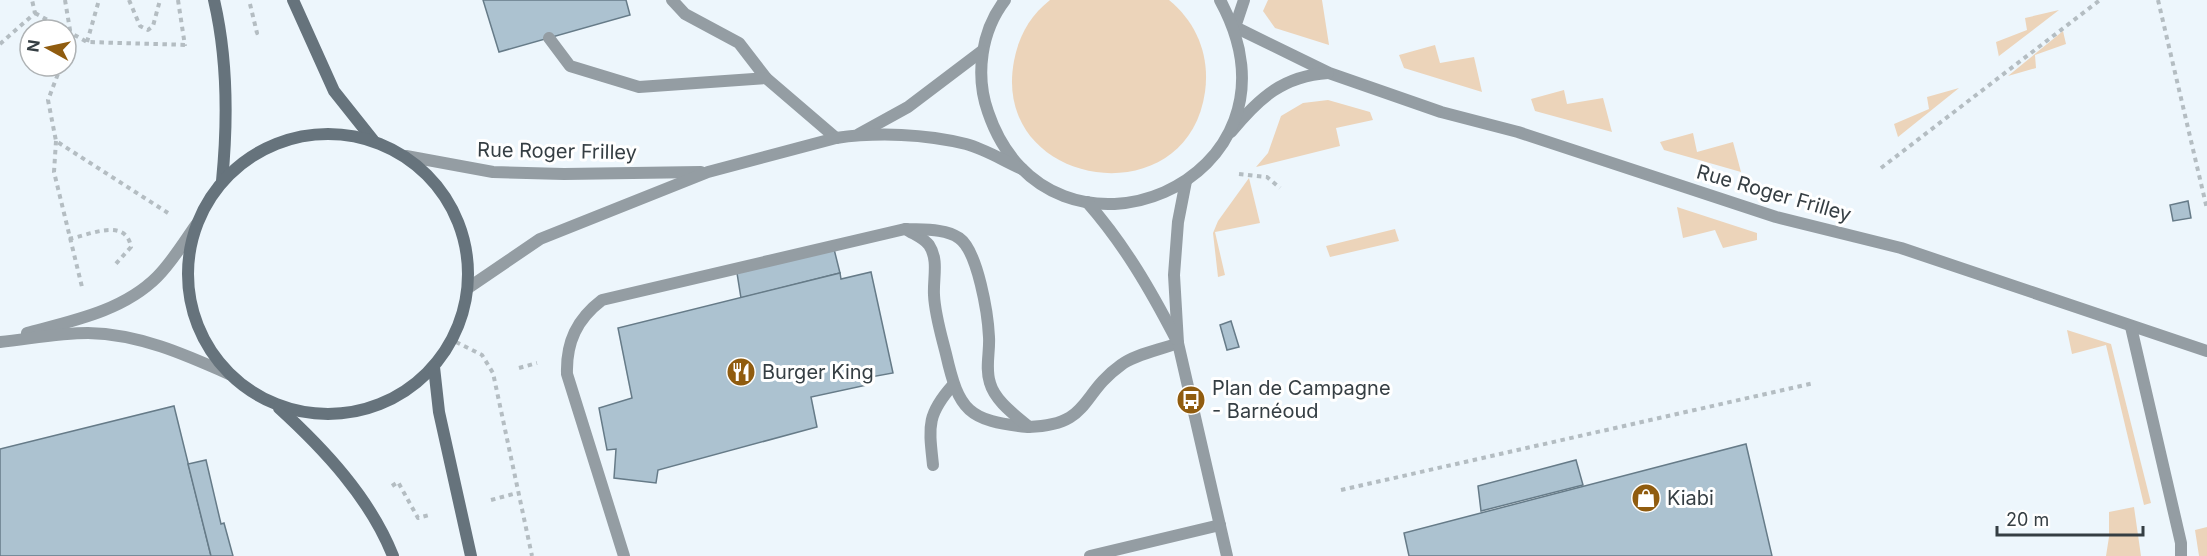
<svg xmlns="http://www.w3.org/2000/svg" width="2207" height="556" viewBox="0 0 2207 556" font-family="Inter,sans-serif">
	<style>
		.green { fill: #ecd4ba }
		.building { fill: #acc2d0; stroke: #667b88; stroke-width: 1.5 }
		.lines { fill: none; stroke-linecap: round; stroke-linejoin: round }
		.path { stroke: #b4bdc2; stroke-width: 4; stroke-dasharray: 4.5 4.5; stroke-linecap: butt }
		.service { stroke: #949da3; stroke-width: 12 }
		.minor { stroke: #949da3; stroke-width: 12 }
		.secondary { stroke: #66737c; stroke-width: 12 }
		.labels { text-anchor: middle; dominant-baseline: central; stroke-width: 6; stroke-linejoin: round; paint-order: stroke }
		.street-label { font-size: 20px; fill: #353e43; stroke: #fff }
		.poi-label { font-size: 20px; fill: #353e43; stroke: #fff; text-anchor: start }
	</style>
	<rect width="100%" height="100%" fill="#edf6fc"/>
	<g class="green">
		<path d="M 1050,0 L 1169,0 C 1197,23 1210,56 1205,92 C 1187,219 990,188 1014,61 C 1019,35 1030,16 1050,0 Z"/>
		<polygon points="1268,0 1322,0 1329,45 1275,28 1263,11"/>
		<polygon points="2059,10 1999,56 1999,57 1996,42 2027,30 2025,18"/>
		<polygon points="2063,31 2066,44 2035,55 2036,68 2008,76"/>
		<polygon points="1435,45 1440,63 1474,57 1482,92 1404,68 1399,55"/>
		<polygon points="1959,88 1898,137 1894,124 1929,109 1927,97"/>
		<polygon points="1564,90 1567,104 1603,98 1612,132 1535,111 1531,99"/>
		<polygon points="1328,100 1370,112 1373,120 1336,128 1340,146 1256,167 1268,153 1281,116 1303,103"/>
		<polygon points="1693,133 1697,152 1733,142 1741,172 1664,150 1660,142"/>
		<polygon points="1249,178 1260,223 1215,232 1225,275 1218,277 1213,233 1218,221"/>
		<polygon points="1677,207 1757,233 1757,240 1723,248 1715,230 1683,238"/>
		<polygon points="1395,229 1399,241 1330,257 1326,246"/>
		<polygon points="2067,330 2111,344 2151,503 2144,505 2106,345 2072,354"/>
		<polygon points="2134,507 2141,556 2106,556 2109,537 2109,512"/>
		<polygon points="2207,527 2207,556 2199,556 2195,530"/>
	</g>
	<g class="building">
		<polygon points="483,0 626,0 630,15 499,52"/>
		<polygon points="2188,201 2191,218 2173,221 2170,205"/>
		<polygon points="834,249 840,273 741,298 737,273"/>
		<polygon points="871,272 893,373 865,378 867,385 811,397 817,427 658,470 656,483 614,478 616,449 607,450 599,408 632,398 618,328 840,273 841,279"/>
		<polygon points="1231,321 1239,347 1227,350 1220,325"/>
		<polygon points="174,406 211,556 0,556 0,449"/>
		<polygon points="1746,444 1772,556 1409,556 1404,533"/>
		<polygon points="206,460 221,524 224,523 233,556 211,556 188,464"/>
		<polygon points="1576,460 1583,485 1481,511 1478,486"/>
	</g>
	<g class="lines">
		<g class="path">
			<polyline points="65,0 70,30 66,51"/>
			<polyline points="129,0 140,26 148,30 153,26 160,0"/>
			<polyline points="178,0 185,46"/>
			<polyline points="2158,0 2207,209"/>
			<polyline points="250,4 257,33 253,34"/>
			<polyline points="35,13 87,42 189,45"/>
			<polyline points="87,42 99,0"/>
			<polyline points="0,44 35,13 32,0"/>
			<polyline points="61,66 48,100 56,141 168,213"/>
			<polyline points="56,141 54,172 82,287"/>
			<polyline points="1881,168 2100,0"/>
			<polyline points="1239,174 1267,177 1280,188"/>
			<path d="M 69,239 C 89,235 126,217 131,247 L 113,267"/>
			<polyline points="456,342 482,355 493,373 532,556"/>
			<polyline points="519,368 537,363"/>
			<polyline points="392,486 398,482 418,518 429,515"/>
			<polyline points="1341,490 1814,383"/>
			<polyline points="491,500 517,493"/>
		</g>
		<g class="service">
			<polyline points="672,0 685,14 739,43 766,78 836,138"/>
			<polyline points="1244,0 1235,27 1329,73 1441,112 1518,132 1776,217 1901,248 2207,351"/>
			<polyline points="549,38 570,66 639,87 766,78"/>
			<path d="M 1231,132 C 1259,98 1283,76 1328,73"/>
			<path d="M 906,229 C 913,234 924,238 929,245 C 939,260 933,278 934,295 C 935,315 941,334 946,354 C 959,411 968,421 1028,427"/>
			<polyline points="2131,327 2181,543 2181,556"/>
			<path d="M 933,465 C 929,427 926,415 953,385"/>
			<path d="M 624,556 L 567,374 C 566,342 577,319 602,300 L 905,229 C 922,230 945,228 959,238 C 978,251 988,315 989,337 C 990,352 985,368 990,383 C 995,401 1015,415 1029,427 C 1091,425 1079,395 1121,365 C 1136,354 1160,350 1178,343"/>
			<polyline points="1090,556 1220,525"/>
		</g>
		<g class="minor">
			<path d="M 1005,0 C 981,31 975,75 988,112 C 1049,292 1320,183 1220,0"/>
			<polyline points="859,134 908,107 982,51"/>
			<polyline points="406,156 493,172 564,174 701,172"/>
			<polyline points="1186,181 1178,222 1174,275 1178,343 1227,556"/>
			<path d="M 1087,202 C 1124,244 1150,289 1176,339"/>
			<path d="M 468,288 L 540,239 L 708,172 L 836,138 C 878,132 925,134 966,144 C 985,149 1004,161 1022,169"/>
			<path d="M 27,333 C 72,321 123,311 157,277 C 172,262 184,242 196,225"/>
			<path d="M 0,342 C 29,339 59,333 88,333 C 139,334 184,354 229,374"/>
		</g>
		<g class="secondary">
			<path d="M 214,0 C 228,60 228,120 222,181"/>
			<polyline points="293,0 334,91 373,140"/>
			<circle cx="328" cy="274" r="140"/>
			<polyline points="434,367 439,412 471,556"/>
			<path d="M 279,408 C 324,449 370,498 393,556"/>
		</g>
	</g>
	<defs>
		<g id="restaurant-disc" transform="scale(1.5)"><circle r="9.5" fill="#905c0f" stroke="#fff"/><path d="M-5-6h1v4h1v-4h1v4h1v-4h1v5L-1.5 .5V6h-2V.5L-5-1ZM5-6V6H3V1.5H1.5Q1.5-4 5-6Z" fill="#fff"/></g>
		<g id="bus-disc" transform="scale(1.5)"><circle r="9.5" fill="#905c0f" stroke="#fff"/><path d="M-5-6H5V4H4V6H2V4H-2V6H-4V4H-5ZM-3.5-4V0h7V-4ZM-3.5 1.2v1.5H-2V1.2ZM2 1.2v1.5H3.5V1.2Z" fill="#fff"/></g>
		<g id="shop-disc" transform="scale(1.5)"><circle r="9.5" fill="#905c0f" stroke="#fff"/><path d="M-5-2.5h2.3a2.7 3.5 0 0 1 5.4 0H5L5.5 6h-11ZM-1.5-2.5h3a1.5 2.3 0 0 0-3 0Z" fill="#fff"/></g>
	</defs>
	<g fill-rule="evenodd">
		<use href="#restaurant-disc" x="741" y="372"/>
		<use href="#bus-disc" x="1191" y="400"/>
		<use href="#shop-disc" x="1646" y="498"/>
	</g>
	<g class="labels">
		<g class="street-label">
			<text transform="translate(557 151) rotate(1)">Rue Roger Frilley</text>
			<text transform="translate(1774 193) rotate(16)">Rue Roger Frilley</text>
		</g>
		<g class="poi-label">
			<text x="762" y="372">Burger King</text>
			<text x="1212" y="388">Plan de Campagne<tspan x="1212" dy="23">- Barnéoud</tspan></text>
			<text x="1667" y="498">Kiabi</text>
		</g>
	</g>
	<g transform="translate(48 48) rotate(278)"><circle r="28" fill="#ffffff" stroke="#aeb2b4" stroke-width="1.5"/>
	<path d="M0-4.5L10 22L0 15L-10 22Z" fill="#905c0f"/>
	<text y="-9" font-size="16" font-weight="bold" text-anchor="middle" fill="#353e43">N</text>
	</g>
	<path d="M1997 526v9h146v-9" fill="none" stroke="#353e43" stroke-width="3"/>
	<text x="2006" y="526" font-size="18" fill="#353e43" stroke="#ffffff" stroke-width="4.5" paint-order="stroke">20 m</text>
</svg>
